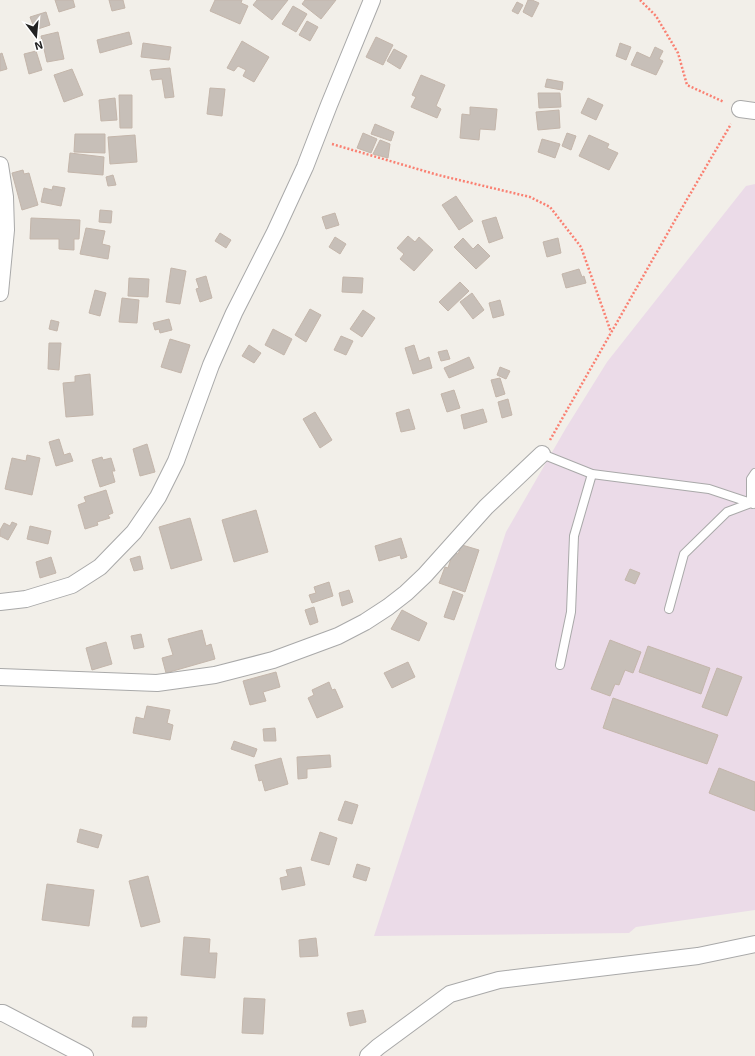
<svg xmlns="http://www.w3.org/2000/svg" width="755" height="1056" viewBox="0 0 755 1056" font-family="'Exo 2',sans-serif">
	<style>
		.industrial { fill: #ebdbe8 }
		.building { fill: #c7bfb8; stroke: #c4b6ab }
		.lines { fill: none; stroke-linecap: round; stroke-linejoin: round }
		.service-casing { stroke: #a9a9a9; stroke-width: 10 }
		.minor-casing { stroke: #a9a9a9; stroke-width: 18 }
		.path { stroke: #fa8072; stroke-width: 2.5; stroke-dasharray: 2 2; stroke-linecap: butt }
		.service { stroke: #fff; stroke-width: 8 }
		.minor { stroke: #fff; stroke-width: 16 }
	</style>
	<rect width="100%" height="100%" fill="#f2efe9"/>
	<polygon class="industrial" points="755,184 755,910 636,927 629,933 374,936 506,532 566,428 607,362 746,186"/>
	<g class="building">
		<polygon points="55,0 73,0 75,7 59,12"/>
		<polygon points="109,0 123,0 125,8 112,11"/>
		<polygon points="215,0 242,0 241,3 248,6 240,24 210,11"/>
		<polygon points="257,0 288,0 272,20 253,5"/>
		<polygon points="305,0 336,0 321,19 302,4"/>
		<polygon points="528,0 532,0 539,3 532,17 523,12"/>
		<polygon points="517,2 523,5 518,14 512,11"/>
		<polygon points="293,6 307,14 296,32 282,24"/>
		<polygon points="46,12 50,25 35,30 30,17"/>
		<polygon points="307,21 318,27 310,41 299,35"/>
		<polygon points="58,32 64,59 47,62 41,36"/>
		<polygon points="129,32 132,44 100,53 97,40"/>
		<polygon points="376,37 393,45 383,65 366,57"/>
		<polygon points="242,41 269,57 254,82 243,76 246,70 238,66 234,71 227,68"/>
		<polygon points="143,43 171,47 169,60 141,57"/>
		<polygon points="620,43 631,47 626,60 616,56"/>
		<polygon points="655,47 663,51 659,59 663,61 656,75 631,65 637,52 650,58"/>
		<polygon points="394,49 407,56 400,69 387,61"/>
		<polygon points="36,51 42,70 29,74 24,54"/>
		<polygon points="2,53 7,69 0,71 0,54"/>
		<polygon points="170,68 174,97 165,98 162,79 152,80 150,70"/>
		<polygon points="72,69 83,95 64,102 54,75"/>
		<polygon points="421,75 445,85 436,106 441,109 437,118 411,107 416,97 412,95"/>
		<polygon points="547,79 563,82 562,90 545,87"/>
		<polygon points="210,88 225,89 222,116 207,114"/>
		<polygon points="538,93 560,93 561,107 539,108"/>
		<polygon points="119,95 132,95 132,128 120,128"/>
		<polygon points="115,98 117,120 101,121 99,100"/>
		<polygon points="588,98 603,105 596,120 581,113"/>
		<polygon points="470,107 497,109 495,130 480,129 479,140 460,138 462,114 470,115"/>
		<polygon points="559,110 560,128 538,130 536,112"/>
		<polygon points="375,124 394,132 391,141 371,134"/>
		<polygon points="363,133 377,139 371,153 357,148"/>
		<polygon points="567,133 576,136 571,150 562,146"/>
		<polygon points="75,134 105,134 105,153 74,152"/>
		<polygon points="135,135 137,162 110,164 108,137"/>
		<polygon points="589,135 609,144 607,148 618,153 609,170 579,156"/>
		<polygon points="542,139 560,144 555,158 538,152"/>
		<polygon points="380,140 390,144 388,158 373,154"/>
		<polygon points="70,153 104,157 103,175 68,172"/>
		<polygon points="23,170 24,174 29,173 38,205 22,210 12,173"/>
		<polygon points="113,175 116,185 108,186 106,177"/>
		<polygon points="53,186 65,188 61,206 41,202 44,188 52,190"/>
		<polygon points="456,196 473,221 459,230 442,205"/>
		<polygon points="100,210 112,211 111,223 99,222"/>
		<polygon points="335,213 339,225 326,229 322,217"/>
		<polygon points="496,217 503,238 489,243 482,221"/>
		<polygon points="31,218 80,220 79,239 74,239 74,250 59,249 59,239 30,239"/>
		<polygon points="86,228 105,231 102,244 110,246 108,259 80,254"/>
		<polygon points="220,233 231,240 226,248 215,241"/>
		<polygon points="408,236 415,242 419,237 433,250 414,271 400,259 404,254 397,248"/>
		<polygon points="335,237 346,244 340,254 329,247"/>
		<polygon points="463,238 473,249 478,244 490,256 476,269 454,247"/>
		<polygon points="558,238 561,253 547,257 543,242"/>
		<polygon points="171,268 186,271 180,304 166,302"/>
		<polygon points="579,269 582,277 584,276 586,283 566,288 562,274"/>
		<polygon points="206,276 212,298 200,302 196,289 199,288 196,279"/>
		<polygon points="343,277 363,278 362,293 342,292"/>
		<polygon points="129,278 149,279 148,297 128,296"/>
		<polygon points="460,282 469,291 448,311 439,302"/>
		<polygon points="95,290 106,293 100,316 89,313"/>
		<polygon points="472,293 484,310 473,319 460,302"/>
		<polygon points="122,298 139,300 137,323 119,322"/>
		<polygon points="500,300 504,315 493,318 489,303"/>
		<polygon points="310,309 321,315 306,342 295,335"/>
		<polygon points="363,310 375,318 362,337 350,329"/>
		<polygon points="169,319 172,330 160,333 159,329 155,330 153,323"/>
		<polygon points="51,320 59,322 57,331 49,329"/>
		<polygon points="273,329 292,339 284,355 265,345"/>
		<polygon points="341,336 353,341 346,355 334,350"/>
		<polygon points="170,339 190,345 181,373 161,367"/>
		<polygon points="49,343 61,343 59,370 48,369"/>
		<polygon points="249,345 261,353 254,363 242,356"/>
		<polygon points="414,345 419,361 429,357 432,368 413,374 405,348"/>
		<polygon points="447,350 450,359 441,361 438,352"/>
		<polygon points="469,357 474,368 449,378 444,368"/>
		<polygon points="500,367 510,371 506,379 497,375"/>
		<polygon points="90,374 93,415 66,417 63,383 75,382 75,376"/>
		<polygon points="500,378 505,394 496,397 491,380"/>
		<polygon points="454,390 460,408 447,412 441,394"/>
		<polygon points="508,399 512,415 502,418 498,402"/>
		<polygon points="409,409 415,429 401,432 396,413"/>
		<polygon points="483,409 487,422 464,429 461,415"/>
		<polygon points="315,412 332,440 320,448 303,419"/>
		<polygon points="59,439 64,455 70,453 73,461 56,466 49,442"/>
		<polygon points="147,444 155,472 140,476 133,449"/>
		<polygon points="27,455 40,458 32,495 5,489 12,458 26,461"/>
		<polygon points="102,457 103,460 111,458 115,471 112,471 115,482 100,487 92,460"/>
		<polygon points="106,490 113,513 108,515 110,518 97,522 98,525 85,529 78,505 86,502 84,497"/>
		<polygon points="256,510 268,552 234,562 222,520"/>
		<polygon points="190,518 202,560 171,569 159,527"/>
		<polygon points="12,522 17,524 8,540 0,536 0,530 4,523 10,526"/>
		<polygon points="30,526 51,531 48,544 27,539"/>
		<polygon points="401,538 407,557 401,559 400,555 379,561 375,546"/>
		<polygon points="462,545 479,550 465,592 439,583 445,567 448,568 453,552 458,554"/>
		<polygon points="140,556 143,569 134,571 130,559"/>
		<polygon points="51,557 56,573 40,578 36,562"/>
		<polygon points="630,569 640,573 635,584 625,580"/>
		<polygon points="329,582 333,596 312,603 309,595 316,593 314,587"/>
		<polygon points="349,590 353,602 342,606 339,593"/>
		<polygon points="453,591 463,595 454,620 444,617"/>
		<polygon points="314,607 318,622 310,625 305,610"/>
		<polygon points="402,610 427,623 419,641 391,629"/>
		<polygon points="202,630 206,646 211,644 215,659 166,673 162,658 173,655 168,639"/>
		<polygon points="141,634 144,647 134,649 131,636"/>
		<polygon points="610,640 641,652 633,673 625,670 619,685 615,684 610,696 591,689"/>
		<polygon points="106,642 112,664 92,670 86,648"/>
		<polygon points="648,646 710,668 701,694 639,672"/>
		<polygon points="408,662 415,677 392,688 384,673"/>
		<polygon points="717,668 742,677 727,716 702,707"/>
		<polygon points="276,672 280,687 263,692 266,701 250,705 243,681"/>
		<polygon points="329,682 332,690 335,689 343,707 317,718 308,698 314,695 312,690"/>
		<polygon points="613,698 718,735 707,764 603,728"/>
		<polygon points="147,706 170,710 167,723 173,725 170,740 133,733 136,717 144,719"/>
		<polygon points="275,728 276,741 264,741 263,729"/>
		<polygon points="234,741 257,749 254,757 231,749"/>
		<polygon points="330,755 331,767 307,769 307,778 298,779 297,757"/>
		<polygon points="281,758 288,784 265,791 262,780 259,781 255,765"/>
		<polygon points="719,768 755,782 755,811 709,793"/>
		<polygon points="345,801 358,805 352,824 338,820"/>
		<polygon points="80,829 102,835 98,848 77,842"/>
		<polygon points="320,832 337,838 329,865 311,860"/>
		<polygon points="357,864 370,868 366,881 353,877"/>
		<polygon points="301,867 305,885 282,890 280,878 288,876 286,870"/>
		<polygon points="148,876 160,922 141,927 129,881"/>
		<polygon points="47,884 94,890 89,926 42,920"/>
		<polygon points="184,937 210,939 209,953 217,953 215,978 181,975"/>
		<polygon points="316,938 318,956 300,957 299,940"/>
		<polygon points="244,998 265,999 263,1034 242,1033"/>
		<polygon points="363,1010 366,1022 350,1026 347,1013"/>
		<polygon points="133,1017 147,1017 146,1027 132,1027"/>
	</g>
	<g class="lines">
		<g class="service-casing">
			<g id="service">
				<polyline points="542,454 592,474 709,489 751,503 751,479 755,473"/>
				<polyline points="669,609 684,554 727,512 751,503 753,504"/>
				<polyline points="560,665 571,612 574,536 592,474"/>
			</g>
		</g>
		<g class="minor-casing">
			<g id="minor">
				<polyline points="740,109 755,111"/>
				<polyline points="0,165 5,197 6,230 0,293"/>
				<polyline points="0,602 26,599 72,585 100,567 134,532 158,497 176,461 211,365 234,313 275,232 305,167 329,105 372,0"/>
				<polyline points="0,677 157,683 215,675 273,660 338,636 365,622 388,607 406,593 425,575 486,507 542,454"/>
				<polyline points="0,1013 3,1013 85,1056"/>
				<polyline points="368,1056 378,1047 450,994 499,980 698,956 755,944"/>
			</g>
		</g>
		<g class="path">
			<polyline points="640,0 656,16 678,53 687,85 724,102"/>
			<polyline points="332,144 438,175 530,197 550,207 581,247 611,332"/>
			<polyline points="550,440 682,208 731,124"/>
		</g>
		<use href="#service" class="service"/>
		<use href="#minor" class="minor"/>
	</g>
	<g transform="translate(36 36) rotate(164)" stroke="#ffffff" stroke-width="3" paint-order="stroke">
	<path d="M0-3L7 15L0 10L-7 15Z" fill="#222222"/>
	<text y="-6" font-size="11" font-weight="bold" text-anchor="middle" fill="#222222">N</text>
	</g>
</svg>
